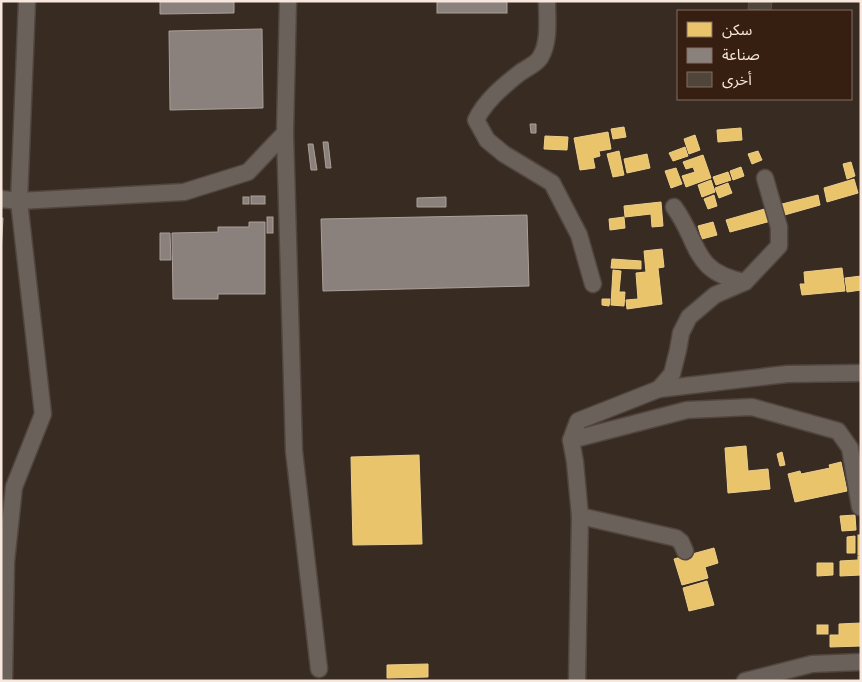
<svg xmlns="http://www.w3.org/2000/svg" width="862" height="682" viewBox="0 0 862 682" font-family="Lato,'Noto Sans Arabic',sans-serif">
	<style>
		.homes { fill: #e9c46a; stroke: #edce8c }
		.industry { fill: #8a817c; stroke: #aba099 }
		.building { fill: #504539; stroke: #5a5047 }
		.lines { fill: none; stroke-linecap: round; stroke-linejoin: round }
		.street-casing { stroke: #51463f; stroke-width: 19 }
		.street { stroke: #6a615a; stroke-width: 16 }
	</style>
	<rect width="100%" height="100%" fill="#382b22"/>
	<g class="homes">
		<polygon points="624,127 626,137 613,139 611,129"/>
		<polygon points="741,128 742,140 718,142 717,130"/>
		<polygon points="608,132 611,149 599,151 600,156 593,158 595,168 580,170 574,138"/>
		<polygon points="695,135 700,150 689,154 684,139"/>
		<polygon points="545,136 568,137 567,150 544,149"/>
		<polygon points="685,147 688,156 673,161 669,153"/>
		<polygon points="619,151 624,175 613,177 607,154"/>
		<polygon points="758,151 762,160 752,164 748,154"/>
		<polygon points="647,154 650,168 627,173 624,159"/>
		<polygon points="703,155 711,178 686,187 682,176 695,172 693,167 686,169 683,162"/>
		<polygon points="851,162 855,176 847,179 843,164"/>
		<polygon points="741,167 744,176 733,180 730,171"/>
		<polygon points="676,168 682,184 671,188 665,171"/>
		<polygon points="728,172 731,180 716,185 713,177"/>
		<polygon points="854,179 858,193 827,202 824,188"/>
		<polygon points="711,180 715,192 702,197 698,185"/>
		<polygon points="728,183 732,193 719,198 715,188"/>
		<polygon points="714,195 717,206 708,209 704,199"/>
		<polygon points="818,195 820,205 781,216 778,205"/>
		<polygon points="661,202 663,226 652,227 651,214 625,217 624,206"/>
		<polygon points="768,208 771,221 730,232 726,220"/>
		<polygon points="624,217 625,228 610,230 609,219"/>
		<polygon points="713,222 717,235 702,239 698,226"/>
		<polygon points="662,249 664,267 658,268 662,304 627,309 626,300 638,299 636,273 646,272 644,251"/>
		<polygon points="612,259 641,261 641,269 611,268"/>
		<polygon points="842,268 845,291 802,295 800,284 805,284 804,272"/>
		<polygon points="613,270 621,271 619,292 625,292 624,306 611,305"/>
		<polygon points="861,276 861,290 847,292 845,278"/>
		<polygon points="602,299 610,299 609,306 602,305"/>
		<polygon points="746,446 748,471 768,469 770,489 728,493 725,448"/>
		<polygon points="782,452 785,465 780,466 777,454"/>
		<polygon points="419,455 422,544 353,545 351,457"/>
		<polygon points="841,462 847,491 795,502 788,474 800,471 801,474 830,468 829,465"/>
		<polygon points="855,515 856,530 842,531 840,516"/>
		<rect x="858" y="535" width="3" height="20"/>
		<polygon points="855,536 855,553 847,553 847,537"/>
		<polygon points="714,548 718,563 705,567 708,578 682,585 674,559"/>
		<polygon points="858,556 861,556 861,575 840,576 840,561 858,560"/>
		<polygon points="817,563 833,563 833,575 817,576"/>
		<polygon points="707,581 714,605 689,611 683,588"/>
		<polygon points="861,623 861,646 830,647 830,635 839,635 839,624"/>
		<rect x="817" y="625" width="11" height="9"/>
		<polygon points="428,664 428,677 387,678 387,665"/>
	</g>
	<g class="industry">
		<polygon points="160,1 234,1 234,13 160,14"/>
		<rect x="437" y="1" width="70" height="12"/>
		<polygon points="262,29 263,108 170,110 169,31"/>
		<polygon points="530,124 536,124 536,133 531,133"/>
		<polygon points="323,142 328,142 331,168 326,168"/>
		<polygon points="308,144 313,144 317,170 311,170"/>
		<rect x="251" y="196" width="14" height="8"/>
		<rect x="243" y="197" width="6" height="7"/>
		<polygon points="446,197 446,207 417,207 417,198"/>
		<polygon points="527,215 529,286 323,291 321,219"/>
		<rect x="267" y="217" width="6" height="16"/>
		<polygon points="1,218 3,218 1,254"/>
		<polygon points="249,222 265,222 265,294 218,294 218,299 173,299 172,233 218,232 218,227 249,227"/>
		<polygon points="160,233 170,233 171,260 160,260"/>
	</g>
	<polygon class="building" points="749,1 772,1 771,11 748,9"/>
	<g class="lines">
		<g class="street-casing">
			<g id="street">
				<path d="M 547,1 C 547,20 550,42 540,58 C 536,64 527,68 521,72 C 504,85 485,101 476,120 L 487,140 L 504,154 L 552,183 L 579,235 L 593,284"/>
				<polyline points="285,133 294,451 319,669"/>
				<polyline points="1,199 19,201 184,192 248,172 285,133 288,1"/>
				<path d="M 674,207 C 700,242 691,272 745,282"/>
				<polyline points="659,389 672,374 678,350 681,333 689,317 715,295 745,282 779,246 779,227 765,178"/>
				<polyline points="571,440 687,410 752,407 838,431 850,448 860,507"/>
				<polyline points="580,516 676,538 681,542 685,551"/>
				<polyline points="4,681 6,562 14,487 43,414 19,201 27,1"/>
				<polyline points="577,681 580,516 575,462 571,440 578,421 659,389 787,374 861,373"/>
				<polyline points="745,681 812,664 861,662"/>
			</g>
		</g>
		<use href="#street" class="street"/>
	</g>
	<rect width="862" height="682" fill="none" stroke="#f7e7dd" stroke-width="5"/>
	<rect x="677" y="10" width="175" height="90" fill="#361f10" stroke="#836f62"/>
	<rect x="687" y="22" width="25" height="15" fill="#e9c46a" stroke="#836f62"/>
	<text x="722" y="35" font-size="15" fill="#f7e7dd">سكن</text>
	<rect x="687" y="48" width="25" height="15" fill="#8a817c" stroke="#836f62"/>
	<text x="722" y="60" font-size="15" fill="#f7e7dd">صناعة</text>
	<rect x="687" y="72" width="25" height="15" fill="#504539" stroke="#836f62"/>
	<text x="722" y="85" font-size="15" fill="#f7e7dd">أخرى</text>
</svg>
